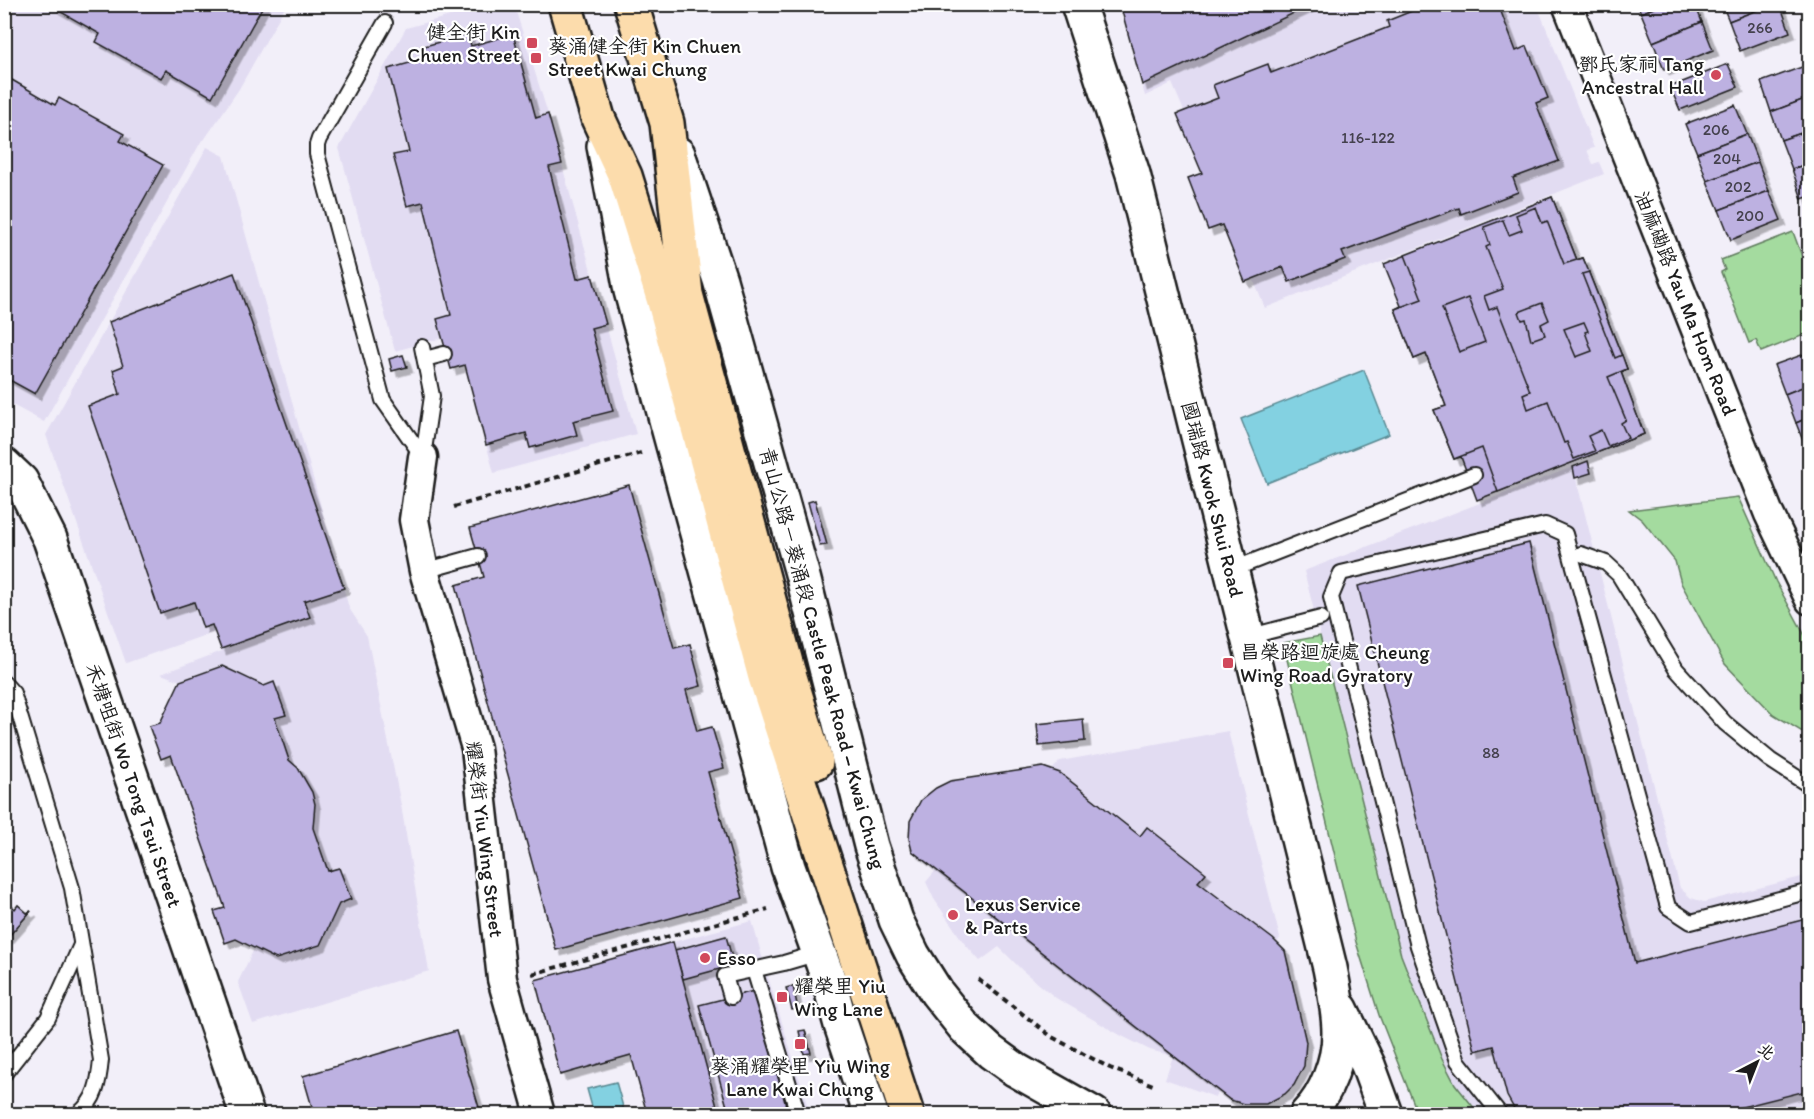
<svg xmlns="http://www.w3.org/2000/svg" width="1814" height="1119" viewBox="0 0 1814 1119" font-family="Itim,'LXGW WenKai TC',sans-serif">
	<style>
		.built { fill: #e2dcf2 }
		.green { fill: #a4db9f; stroke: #607c5e; stroke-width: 1.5 }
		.water { fill: #83d1e1; stroke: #5a8992; stroke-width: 1.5 }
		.building { fill: #bdb1e1; stroke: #1c1c1c; stroke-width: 1.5; fill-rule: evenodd; filter: url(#shadow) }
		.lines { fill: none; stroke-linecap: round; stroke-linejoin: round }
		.lane-casing { stroke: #1c1c1c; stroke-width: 18 }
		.street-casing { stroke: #1c1c1c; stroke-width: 33 }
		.secondary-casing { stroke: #1c1c1c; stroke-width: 38 }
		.primary-casing { stroke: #1c1c1c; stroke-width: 38 }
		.path { stroke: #1c1c1c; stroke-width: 4; stroke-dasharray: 6 4.5; stroke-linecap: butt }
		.lane { stroke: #fff; stroke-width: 14 }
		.street { stroke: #fff; stroke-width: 28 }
		.secondary { stroke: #fff; stroke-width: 33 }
		.primary { stroke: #fcdcac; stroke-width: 33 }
		.poi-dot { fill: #d1495b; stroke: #fff; stroke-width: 2 }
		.labels { text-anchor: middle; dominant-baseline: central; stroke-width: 4.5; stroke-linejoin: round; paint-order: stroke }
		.number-label { font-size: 16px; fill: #44414d }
		.poi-label { font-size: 20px; fill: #1c1c1c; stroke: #fff; text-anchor: start }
		.street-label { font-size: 20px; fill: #1c1c1c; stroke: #fff }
	</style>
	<defs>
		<filter id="shadow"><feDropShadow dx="5.5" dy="5.5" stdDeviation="0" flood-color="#0004"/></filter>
	</defs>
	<rect width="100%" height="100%" fill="#f2eff9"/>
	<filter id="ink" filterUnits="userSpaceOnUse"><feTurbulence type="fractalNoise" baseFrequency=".0167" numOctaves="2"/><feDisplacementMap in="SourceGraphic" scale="12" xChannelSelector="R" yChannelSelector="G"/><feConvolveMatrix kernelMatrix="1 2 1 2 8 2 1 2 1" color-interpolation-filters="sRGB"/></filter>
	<g filter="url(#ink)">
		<g class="built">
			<polygon points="10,5 286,5 239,89 204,140 202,140 44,422 5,401 4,15"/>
			<polygon points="490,5 514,5 548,114 636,434 494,473 465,366 451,369 442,338 395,351 339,148 406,28"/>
			<polygon points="1120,5 1537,5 1594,148 1587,150 1593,164 1599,162 1604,174 1265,308 1253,279 1245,282 1222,225 1208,230 1188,178 1202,173 1177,114 1184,111 1172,83 1145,96"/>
			<polygon points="207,147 224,156 349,608 367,636 401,805 429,971 253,1024 238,982 254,949 236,940 225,943 214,911 224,907 172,756 161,759 149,726 160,722 180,681 161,674 222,651 214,632 126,663 46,435"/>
			<polygon points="1573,467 1680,888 1691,898 1704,902 1809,875 1809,1114 1479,1114 1455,1084 1442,1059 1401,955 1304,571"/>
			<polygon points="1228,731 1280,938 1277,942 1285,951 1286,956 1306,1042 1304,1066 1294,1085 1285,1094 1266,1104 1244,1104 1230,1100 1219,1092 1215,1097 1165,1079 1173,1056 1150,1050 1120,1035 1056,998 1023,971 999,947 980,961 964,943 934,899 926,882 936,870 912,851 909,839 910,821 921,800 936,788 950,781 1043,767 1053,769 1060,761"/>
			<polygon points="752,921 765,967 810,1114 719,1114 673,942"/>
		</g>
		<g class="green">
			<polygon points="1793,232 1809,275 1809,333 1761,352 1756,340 1749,343 1721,272 1725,270 1721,260"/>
			<polygon points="1738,497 1776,582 1809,643 1809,736 1773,714 1725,664 1681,583 1675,561 1642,520 1629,510"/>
			<polygon points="1320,636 1401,955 1442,1059 1455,1084 1479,1114 1418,1114 1379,1015 1356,942 1283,643"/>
		</g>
		<g class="water">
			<polygon points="1364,370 1389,434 1267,483 1241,419"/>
			<polygon points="616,1082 625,1114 594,1114 587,1089"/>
		</g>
		<g class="building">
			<polygon points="56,4 264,4 212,97 166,70 161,78 96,42 100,34 54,8"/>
			<polygon points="1120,4 1313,4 1142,85"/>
			<polygon points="1429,4 1445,4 1448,10 1463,4 1498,4 1516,51 1527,46 1548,98 1536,103 1559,161 1513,178 1518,192 1461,214 1459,208 1342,252 1345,259 1289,282 1283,267 1245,282 1222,225 1208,230 1188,178 1202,173 1177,114 1218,98 1213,85 1268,64 1271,73 1389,27 1387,21"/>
			<polygon points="1637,4 1664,4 1641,13"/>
			<polygon points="1664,4 1695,4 1702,22 1653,42 1641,13"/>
			<polygon points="1722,4 1773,4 1729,21"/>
			<polygon points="1773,4 1780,4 1790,32 1740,51 1729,21"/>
			<polygon points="1702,22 1713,50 1664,70 1653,42"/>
			<polygon points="468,34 471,46 513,34 536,118 548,114 562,164 549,167 577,279 592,275 606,324 591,328 613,411 573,421 577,435 530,448 526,433 486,445 465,365 451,369 437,319 451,315 423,202 407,206 393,155 409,152 388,69 424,59 421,47"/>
			<polygon points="1728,64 1738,87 1680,110 1670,87"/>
			<polygon points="1810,64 1810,97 1771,112 1761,82"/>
			<polygon points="12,80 55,105 59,98 124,134 120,141 163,165 35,394 4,377 4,93"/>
			<polygon points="1810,97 1810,130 1781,140 1771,112"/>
			<polygon points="1735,105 1747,134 1697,153 1685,124"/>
			<polygon points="1810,130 1810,163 1792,169 1781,140"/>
			<polygon points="1747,134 1758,162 1707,181 1697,153"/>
			<polygon points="1758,162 1769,191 1719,210 1707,181"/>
			<polygon points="1810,163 1810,196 1802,199 1792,169"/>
			<polygon points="1769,191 1781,220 1731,240 1719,210"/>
			<polygon points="1552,197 1577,260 1583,258 1627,369 1621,372 1644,434 1477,500 1461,457 1454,459 1434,410 1446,406 1426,354 1414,359 1395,309 1401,306 1384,264"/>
			<polygon points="1552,197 1577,260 1583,258 1627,369 1621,372 1644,434 1498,492 1482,448 1454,459 1434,410 1446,406 1426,354 1414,359 1395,309 1422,299 1405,255"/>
			<path d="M 1536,207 L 1542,223 L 1547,221 L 1564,264 L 1583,258 L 1589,272 L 1582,274 L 1615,358 L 1622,355 L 1627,369 L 1608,377 L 1626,420 L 1621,423 L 1628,438 L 1608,446 L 1601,430 L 1588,436 L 1595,451 L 1574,459 L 1567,442 L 1564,443 L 1548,401 L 1528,409 L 1523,394 L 1530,391 L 1497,307 L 1489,310 L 1484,296 L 1503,289 L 1486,247 L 1490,245 L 1484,227 L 1503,220 L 1509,235 L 1522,230 L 1516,215 ZM 1542,303 L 1549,320 L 1541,324 L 1545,335 L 1531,340 L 1526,319 L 1522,320 L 1519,312 ZM 1584,322 L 1588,331 L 1585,332 L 1592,351 L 1576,357 L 1564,329 Z"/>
			<polygon points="234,273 344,588 304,601 310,617 221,649 212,625 203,628 194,602 160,613 88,406 120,394 113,370 123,366 109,322"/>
			<polygon points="1468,298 1485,342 1459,352 1442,308"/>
			<polygon points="1810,352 1810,384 1785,394 1774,365"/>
			<polygon points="403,355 407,367 392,371 389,359"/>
			<polygon points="1810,384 1810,417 1796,423 1785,394"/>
			<polygon points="1810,417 1810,450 1807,451 1796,423"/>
			<polygon points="1588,461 1591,473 1575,478 1573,467"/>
			<polygon points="629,485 674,648 690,644 701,686 686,690 697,731 712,727 724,768 708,772 743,898 556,950 456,585 484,577 470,528"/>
			<polygon points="815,500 827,545 820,546 808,502"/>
			<polygon points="1529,543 1635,963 1810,918 1810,1090 1714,1114 1517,1114 1507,1096 1494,1046 1475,1051 1358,586"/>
			<polygon points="222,666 264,686 274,682 286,715 275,718 289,760 298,768 312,792 315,804 313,828 328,871 339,868 351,899 339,904 320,945 276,959 236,939 225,943 214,911 225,908 171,755 161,759 149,726 160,723 180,681"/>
			<polygon points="1083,719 1085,741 1039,746 1037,724"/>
			<polygon points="1043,767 1060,773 1140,836 1147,827 1206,873 1198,882 1273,939 1285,951 1306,1042 1304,1066 1294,1085 1285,1094 1266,1104 1244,1104 1230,1100 912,851 909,839 910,821 921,800 936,788 950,781"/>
			<polygon points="9,904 15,909 18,905 27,913 31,911 7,938 4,935 4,909"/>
			<polygon points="9,904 15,909 18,905 27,913 31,911 7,938 4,935 4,909"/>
			<polygon points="726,936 734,965 683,979 675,950"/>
			<polygon points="673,942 675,950 719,1114 647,1114 631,1055 560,1075 535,980"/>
			<polygon points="793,986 798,1009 792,1010 786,988"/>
			<polygon points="754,991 788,1113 782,1114 729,1114 699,1005"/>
			<polygon points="805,1030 811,1053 804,1054 799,1031"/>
			<polygon points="456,1031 481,1114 314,1114 303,1076"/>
		</g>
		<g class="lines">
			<g class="lane-casing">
				<g id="lane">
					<polyline points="385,23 319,139 317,145 317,154 383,400 423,457"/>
					<polyline points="422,347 432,396 423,457"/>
					<polyline points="425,359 444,354"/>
					<polyline points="1581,554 1606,563 1619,575 1676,669 1725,723 1770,760 1810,786"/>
					<polyline points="1231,570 1474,475"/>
					<polyline points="424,571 478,556"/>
					<polyline points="1247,637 1321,618"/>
					<path d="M 4,683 L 13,693 L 72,888 L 101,1060 C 99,1081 96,1101 78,1114"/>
					<polyline points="754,970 798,1114"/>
					<polyline points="731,997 725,976 784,963 818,953"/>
					<polyline points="4,1074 48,1018 81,945"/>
					<polyline points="1500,1114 1458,1061 1418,946 1331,597 1341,573 1545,525 1565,534 1668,907 1691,922 1810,891"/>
					<polyline points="1808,1114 1810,1114"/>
				</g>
			</g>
			<g class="street-casing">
				<g id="street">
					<polyline points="1567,4 1769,514 1810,600"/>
					<polyline points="423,457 414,520 424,571 476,748 502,979 540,1114"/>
				</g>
			</g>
			<g class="secondary-casing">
				<g id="secondary">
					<path d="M 1078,4 L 1133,174 L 1330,968 C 1334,989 1339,1011 1339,1033 C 1339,1061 1326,1095 1307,1114"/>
					<polyline points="604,146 631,291 788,867 828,978 841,1025 871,1114"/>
					<polyline points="678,154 720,280 803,577 871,846 896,920 913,955 937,993 965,1028 991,1052 1016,1070 1094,1114"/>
					<polyline points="4,465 21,481 50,539 247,1114"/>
					<polyline points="1341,1009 1368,1065 1386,1114"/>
				</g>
			</g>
			<g class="primary-casing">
				<g id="primary">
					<polyline points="565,4 598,118 625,176 663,298 765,677 907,1114"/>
					<polyline points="631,4 667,123 686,294 788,670 816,762"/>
				</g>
			</g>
			<g class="path">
				<polyline points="454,507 641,453"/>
				<polyline points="532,974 768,909"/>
				<polyline points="978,979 1052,1037 1110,1068 1153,1085"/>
			</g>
			<use href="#lane" class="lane"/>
			<use href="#street" class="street"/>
			<use href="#secondary" class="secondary"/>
			<use href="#primary" class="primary"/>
		</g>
	</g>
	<g class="poi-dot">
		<rect x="526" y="37" width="12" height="12" rx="3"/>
		<rect x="530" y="52" width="12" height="12" rx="3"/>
		<circle cx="1716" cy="75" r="6"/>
		<rect x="1222" y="657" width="12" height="12" rx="3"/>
		<circle cx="953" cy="915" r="6"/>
		<circle cx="705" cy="958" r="6"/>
		<rect x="776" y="991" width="12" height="12" rx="3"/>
		<rect x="794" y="1038" width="12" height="12" rx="3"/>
	</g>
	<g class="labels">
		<g class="number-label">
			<text x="1760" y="27">266</text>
			<text x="1716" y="129">206</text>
			<text x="1368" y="137">116-122</text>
			<text x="1727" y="158">204</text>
			<text x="1738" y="186">202</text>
			<text x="1750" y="215">200</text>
			<text x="1491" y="752">88</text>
		</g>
		<g class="poi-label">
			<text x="520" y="32" text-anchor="end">健全街 Kin<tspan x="520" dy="23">Chuen Street</tspan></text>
			<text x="548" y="46">葵涌健全街 Kin Chuen<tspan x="548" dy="23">Street Kwai Chung</tspan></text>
			<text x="1704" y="64" text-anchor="end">鄧氏家祠 Tang<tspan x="1704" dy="23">Ancestral Hall</tspan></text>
			<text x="1240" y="652">昌榮路迴旋處 Cheung<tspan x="1240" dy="23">Wing Road Gyratory</tspan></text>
			<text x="965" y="904">Lexus Service<tspan x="965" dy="23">&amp; Parts</tspan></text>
			<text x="717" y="958">Esso</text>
			<text x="794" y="986">耀榮里 Yiu<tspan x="794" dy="23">Wing Lane</tspan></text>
			<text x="800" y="1066" text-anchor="middle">葵涌耀榮里 Yiu Wing<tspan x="800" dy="23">Lane Kwai Chung</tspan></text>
		</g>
		<g class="street-label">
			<text transform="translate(1686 303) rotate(68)">油麻磡路 Yau Ma Hom Road</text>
			<text transform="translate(1213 499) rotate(76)">國瑞路 Kwok Shui Road</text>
			<text transform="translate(823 658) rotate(75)">青山公路－葵涌段 Castle Peak Road – Kwai Chung</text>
			<text transform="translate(134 785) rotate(71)">禾塘咀街 Wo Tong Tsui Street</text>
			<text transform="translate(485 839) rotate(83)">耀榮街 Yiu Wing Street</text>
		</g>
	</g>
	<rect width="1814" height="1119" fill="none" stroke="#fff" stroke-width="24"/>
	<rect x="12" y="12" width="1790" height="1095" fill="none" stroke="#1c1c1c" stroke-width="2" filter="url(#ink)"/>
	<g transform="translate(1757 1062) rotate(42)" stroke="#ffffff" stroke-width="4.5" paint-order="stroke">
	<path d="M0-4.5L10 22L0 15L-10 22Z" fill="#1c1c1c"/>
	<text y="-9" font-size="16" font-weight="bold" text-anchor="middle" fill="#1c1c1c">北</text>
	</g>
</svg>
